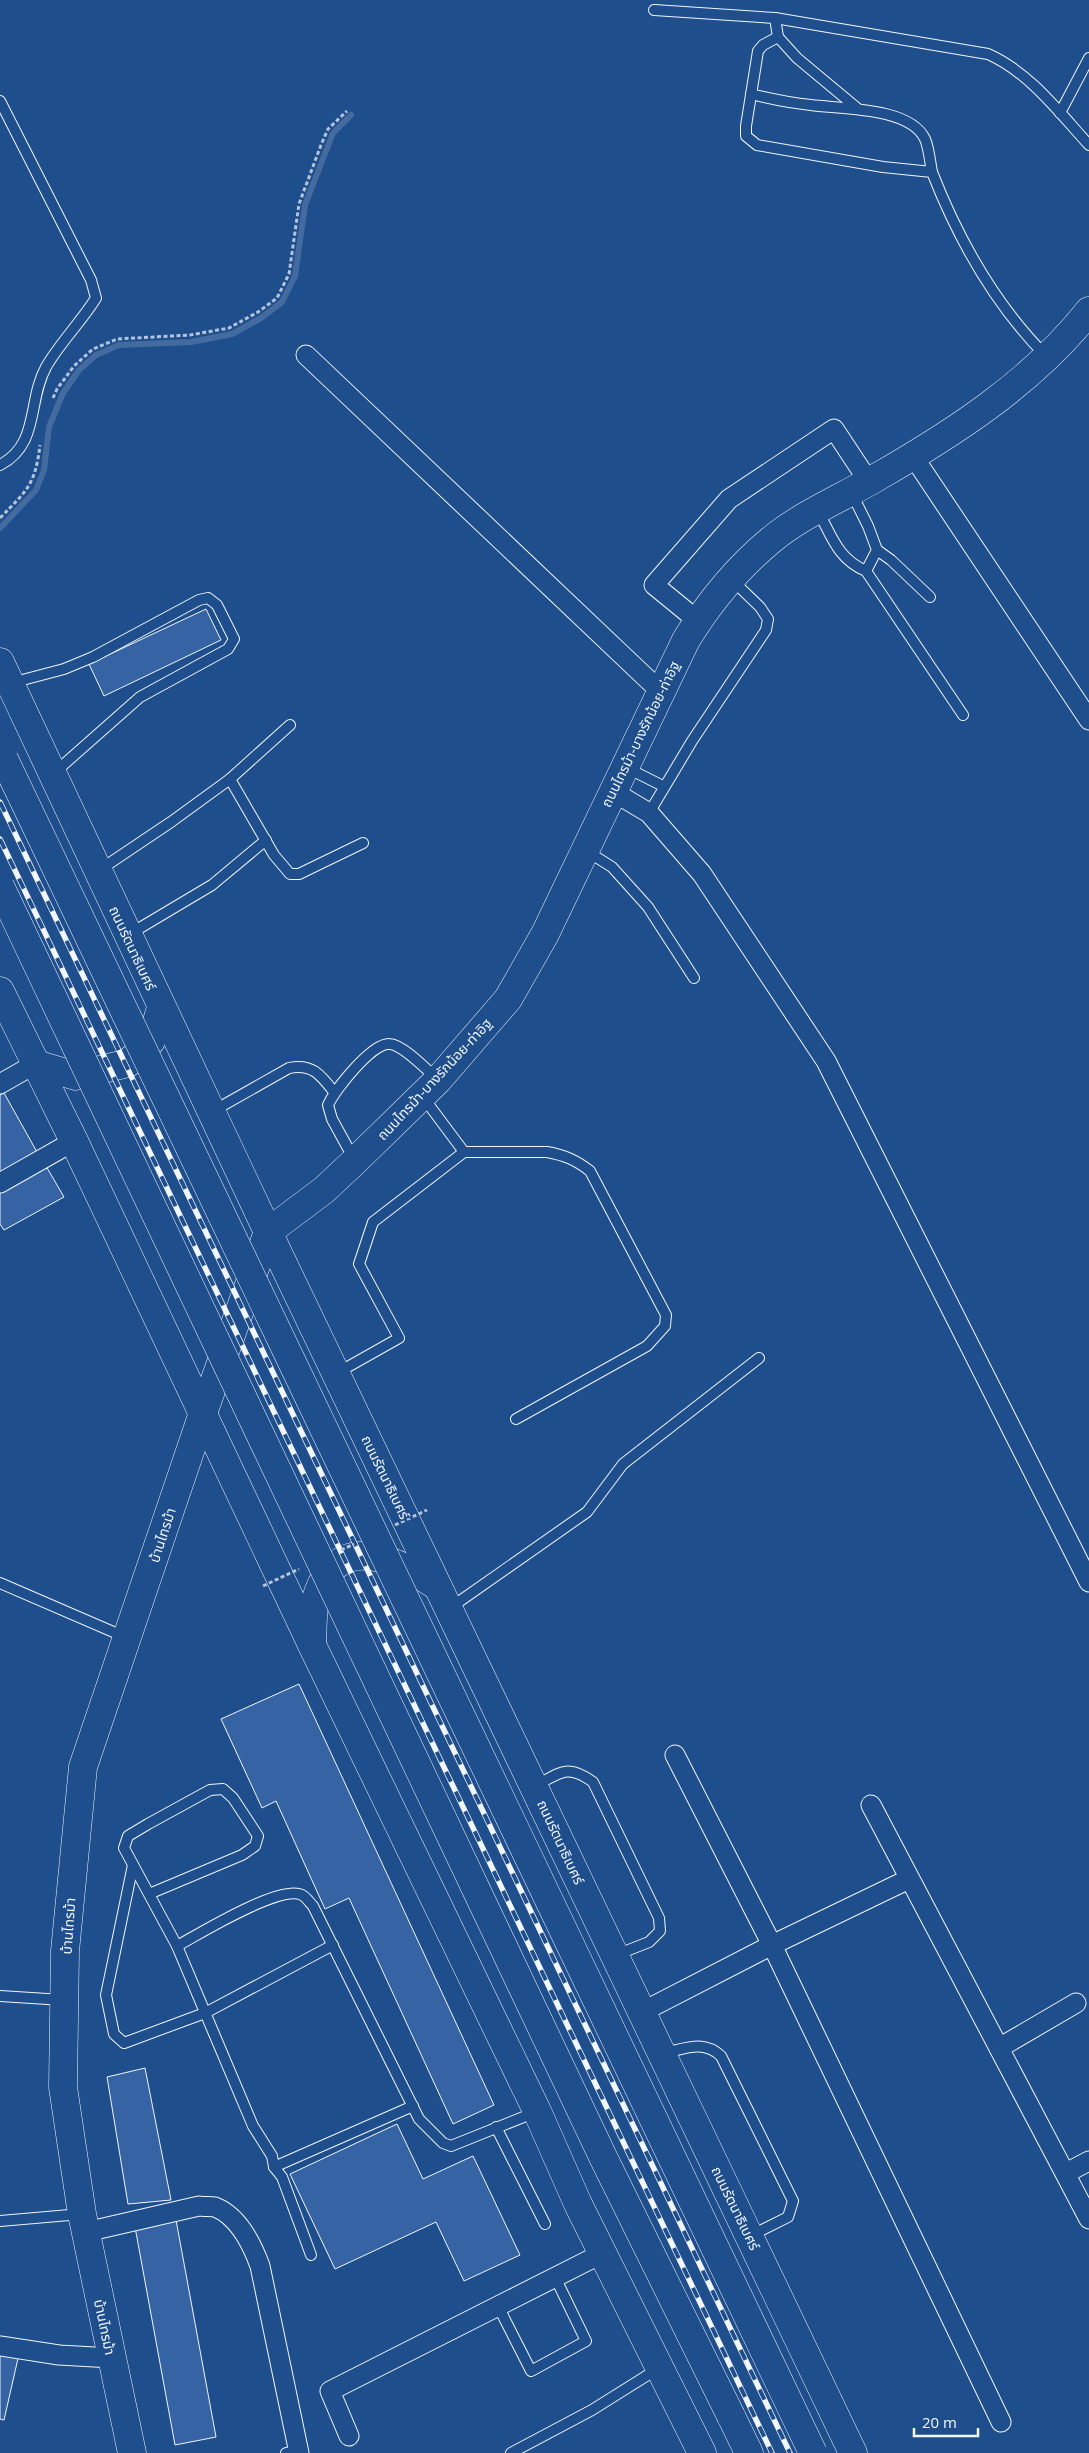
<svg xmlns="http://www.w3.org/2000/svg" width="1089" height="2453" viewBox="0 0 1089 2453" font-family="'Open Sans','Noto Sans Thai',sans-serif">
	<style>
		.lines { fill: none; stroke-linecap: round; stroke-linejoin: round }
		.stream { stroke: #446ba0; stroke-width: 6 }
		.building { fill: #3563a3; stroke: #f2f6ff }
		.lane-casing { stroke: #f2f6ff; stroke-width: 12 }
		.street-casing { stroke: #f2f6ff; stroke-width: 21 }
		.secondary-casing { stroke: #f2f6ff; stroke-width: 29 }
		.primary-casing { stroke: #f2f6ff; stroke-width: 29 }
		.path { stroke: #b3c4dc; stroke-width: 3; stroke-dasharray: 4 2.5; stroke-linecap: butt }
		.lane { stroke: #1f4e8c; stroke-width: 10 }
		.street { stroke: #1f4e8c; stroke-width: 19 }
		.secondary { stroke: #1f4e8c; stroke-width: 28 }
		.primary { stroke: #1f4e8c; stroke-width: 28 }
		.rail-casing { stroke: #f2f6ff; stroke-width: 5.5 }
		.rail { stroke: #1f4e8c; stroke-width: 4; stroke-dasharray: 11; stroke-linecap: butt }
		.primary-bridge-casing { stroke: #f2f6ff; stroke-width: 29; stroke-linecap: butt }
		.path-bridge { stroke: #b3c4dc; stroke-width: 3; stroke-dasharray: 4 2.5; stroke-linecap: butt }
		.primary-bridge { stroke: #1f4e8c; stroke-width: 28 }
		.labels { text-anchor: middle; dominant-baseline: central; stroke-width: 4; stroke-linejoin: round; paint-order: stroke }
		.street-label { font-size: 14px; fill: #f2f6ff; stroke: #1f4e8c }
	</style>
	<rect width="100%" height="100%" fill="#1f4e8c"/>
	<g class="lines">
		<polyline class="stream" points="0,528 36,490 44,470 49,427 63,393 79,370 96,355 119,345 191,342 232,334 261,318 282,302 295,276 305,205 333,133 351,115"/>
	</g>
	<g class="building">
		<polygon points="206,609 221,640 104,696 89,664"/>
		<polygon points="4,1093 37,1152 0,1172 0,1095"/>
		<polygon points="46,1166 64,1197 4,1230 0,1224 0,1191"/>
		<polygon points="299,1684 494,2105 453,2124 349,1898 325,1909 276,1801 262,1808 221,1719"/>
		<polygon points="145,2068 171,2200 128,2204 107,2077"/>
		<polygon points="397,2124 423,2179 473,2156 520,2255 464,2281 436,2222 335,2269 290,2174"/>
		<polygon points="176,2220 216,2437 175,2445 135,2227"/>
		<polygon points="0,2350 19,2354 4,2420 0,2419"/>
	</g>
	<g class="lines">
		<g class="lane-casing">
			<g id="lane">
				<path d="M 654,10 L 775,18 L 988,54 C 1029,72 1059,112 1089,145"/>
				<polyline points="775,18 778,37 797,58 857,108"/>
				<path d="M 778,37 L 763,45 L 758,51 L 746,126 L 746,136 L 757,145 L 883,167 L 932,172 C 959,241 995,305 1047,357"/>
				<path d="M 751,94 C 771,99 791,103 811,105 C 841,109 910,107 925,139 C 929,148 930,162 932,172"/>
				<path d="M 0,101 L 91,280 L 96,298 C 81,322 59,344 46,367 C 27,402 40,444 0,465"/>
				<polyline points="1060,113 1089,58"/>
				<polyline points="851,492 868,526 877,550 866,571"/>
				<path d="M 818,511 C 832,537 838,559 866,571 L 963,715"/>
				<polyline points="877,550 891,560 930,597"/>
				<polyline points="11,683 64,669 93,657 199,600 208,598 217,605 234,639 228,649 140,697 54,773"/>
				<polyline points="627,768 663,786"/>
				<polyline points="230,779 290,725"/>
				<polyline points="649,813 692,741 766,630 768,619 760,607 732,580"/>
				<polyline points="585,850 612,867 648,907 694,978"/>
				<polyline points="98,871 171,822 230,779 274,855 290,874 299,874 363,843"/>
				<polyline points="128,935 212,885 266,840"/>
				<polyline points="423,1097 464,1152"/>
				<path d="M 213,1111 L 289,1068 C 312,1063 321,1075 334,1092"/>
				<path d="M 355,1161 L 332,1119 L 328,1105 C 335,1090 372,1042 390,1044 C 403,1045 426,1069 436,1078"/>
				<path d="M 337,1373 L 399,1338 L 359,1264 L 373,1222 L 464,1152 L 547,1152 C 564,1155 576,1160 590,1171 L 666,1315 L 665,1326 L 647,1346 L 516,1419"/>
				<polyline points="0,1583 125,1637"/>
				<polyline points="450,1608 587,1512 623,1464 759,1358"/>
				<path d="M 535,1786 C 560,1773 567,1763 593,1782 L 659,1918 L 660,1931 L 649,1942 L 616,1955"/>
				<polyline points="133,1865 106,1995 114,2034 124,2043 205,2013 333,1945"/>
				<polyline points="149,1894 242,1855 255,1846 258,1836 233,1798 223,1789 210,1790 148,1824 128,1836 124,1848 177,1946 253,2126 272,2156 274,2167 413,2106"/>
				<path d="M 177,1946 C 199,1934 280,1884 302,1895 C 306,1897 310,1903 313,1906 L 419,2119 L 443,2143 L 451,2146 L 536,2112"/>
				<polyline points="0,1996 63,2000"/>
				<path d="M 663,2053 C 685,2049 703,2039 721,2056 L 793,2201 L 788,2217 L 750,2236"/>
				<polyline points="496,2127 545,2224"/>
				<polyline points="274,2167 282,2177 311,2255"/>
				<polyline points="0,2221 81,2214"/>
				<polyline points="498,2306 531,2371 586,2341 555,2277"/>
				<polyline points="286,2453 299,2450"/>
				<polyline points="511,2453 592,2410 659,2368"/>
			</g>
		</g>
		<g class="street-casing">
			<g id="street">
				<polyline points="306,355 660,691"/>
				<polyline points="913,456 1089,720"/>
				<polyline points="698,621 654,585 729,499 834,429 869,482"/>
				<polyline points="612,791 649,813 702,874 826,1061 1089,1582"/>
				<polyline points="0,1084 35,1064"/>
				<polyline points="0,1183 74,1141"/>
				<polyline points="675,1755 772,1945 1001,2422"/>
				<polyline points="871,1805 1089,2219"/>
				<polyline points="642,2012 772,1945 909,1879"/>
				<polyline points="999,2048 1076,2003"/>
				<polyline points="1066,2173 1089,2161"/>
				<path d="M 86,2232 L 199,2206 C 204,2207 211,2206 215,2207 C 238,2216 252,2244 260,2266 L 299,2453"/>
				<polyline points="0,2346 59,2355 112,2358"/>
				<polyline points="349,2436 330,2391 603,2253"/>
			</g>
		</g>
		<g class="secondary-casing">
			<g id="secondary">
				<polyline points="0,662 268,1232 853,2453"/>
				<polyline points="0,991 74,1141 312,1645 537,2111 578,2204 702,2453"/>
				<polyline points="35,1064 76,1076 128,1063 151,1041 161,1008"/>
				<path d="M 268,1232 L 324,1190 L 355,1161 L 438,1080 L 508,999 L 545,934 L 686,640 C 710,601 736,569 771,540 C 801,515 839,499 872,480 C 951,435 1032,383 1089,311"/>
				<path d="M 312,1641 C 313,1629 312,1614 315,1603 C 334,1529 392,1557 437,1586"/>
				<polyline points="132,2453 82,2214 63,2087 65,1951 83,1767 203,1413 268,1232"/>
			</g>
		</g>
		<g class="primary-casing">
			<polyline id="primary" points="731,2416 749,2453"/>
		</g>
		<g class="path">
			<polyline points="53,398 57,389 74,366 93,349 117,339 190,335 229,328 258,312 277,298 289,274 299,204 321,145 328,129 347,111"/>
			<path d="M 0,518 C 27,490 35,486 40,445"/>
		</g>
		<use href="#lane" class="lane"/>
		<use href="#street" class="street"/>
		<use href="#secondary" class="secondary"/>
		<use href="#primary" class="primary"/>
		<g class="rail-casing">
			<g id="rail">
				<polyline points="0,802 790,2453"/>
				<polyline points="0,839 772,2453"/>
			</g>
		</g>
		<use href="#rail" class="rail"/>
		<g class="primary-bridge-casing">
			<g id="primary-bridge">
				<polyline points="4,759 813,2453"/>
				<polyline points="0,886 604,2159 731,2416"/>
			</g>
		</g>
		<g class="path-bridge">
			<polyline points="395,1525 427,1510"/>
			<polyline points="341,1550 354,1544"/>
			<polyline points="263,1586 299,1569"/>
		</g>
		<use href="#primary-bridge" class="primary-bridge"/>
	</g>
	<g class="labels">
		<g class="street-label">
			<text transform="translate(640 734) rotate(-64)">ถนนไทรม้า-บางรักน้อย-ท่าอิฐ</text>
			<text transform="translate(133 948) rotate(65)">ถนนรัตนาธิเบศร์</text>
			<text transform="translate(434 1079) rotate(-47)">ถนนไทรม้า-บางรักน้อย-ท่าอิฐ</text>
			<text transform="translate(386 1477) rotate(64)">ถนนรัตนาธิเบศร์</text>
			<text transform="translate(162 1535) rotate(-72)">บ้านไทรม้า</text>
			<text transform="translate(561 1842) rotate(65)">ถนนรัตนาธิเบศร์</text>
			<text transform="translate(68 1926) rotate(-86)">บ้านไทรม้า</text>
			<text transform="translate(736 2208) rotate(64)">ถนนรัตนาธิเบศร์</text>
			<text transform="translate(105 2327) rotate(78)">บ้านไทรม้า</text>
		</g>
	</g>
	<path d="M914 2428v8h64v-8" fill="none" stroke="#f2f6ff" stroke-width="2.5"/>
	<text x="922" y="2428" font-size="15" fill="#f2f6ff" stroke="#1f4e8c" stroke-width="4" paint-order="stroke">20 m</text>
</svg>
